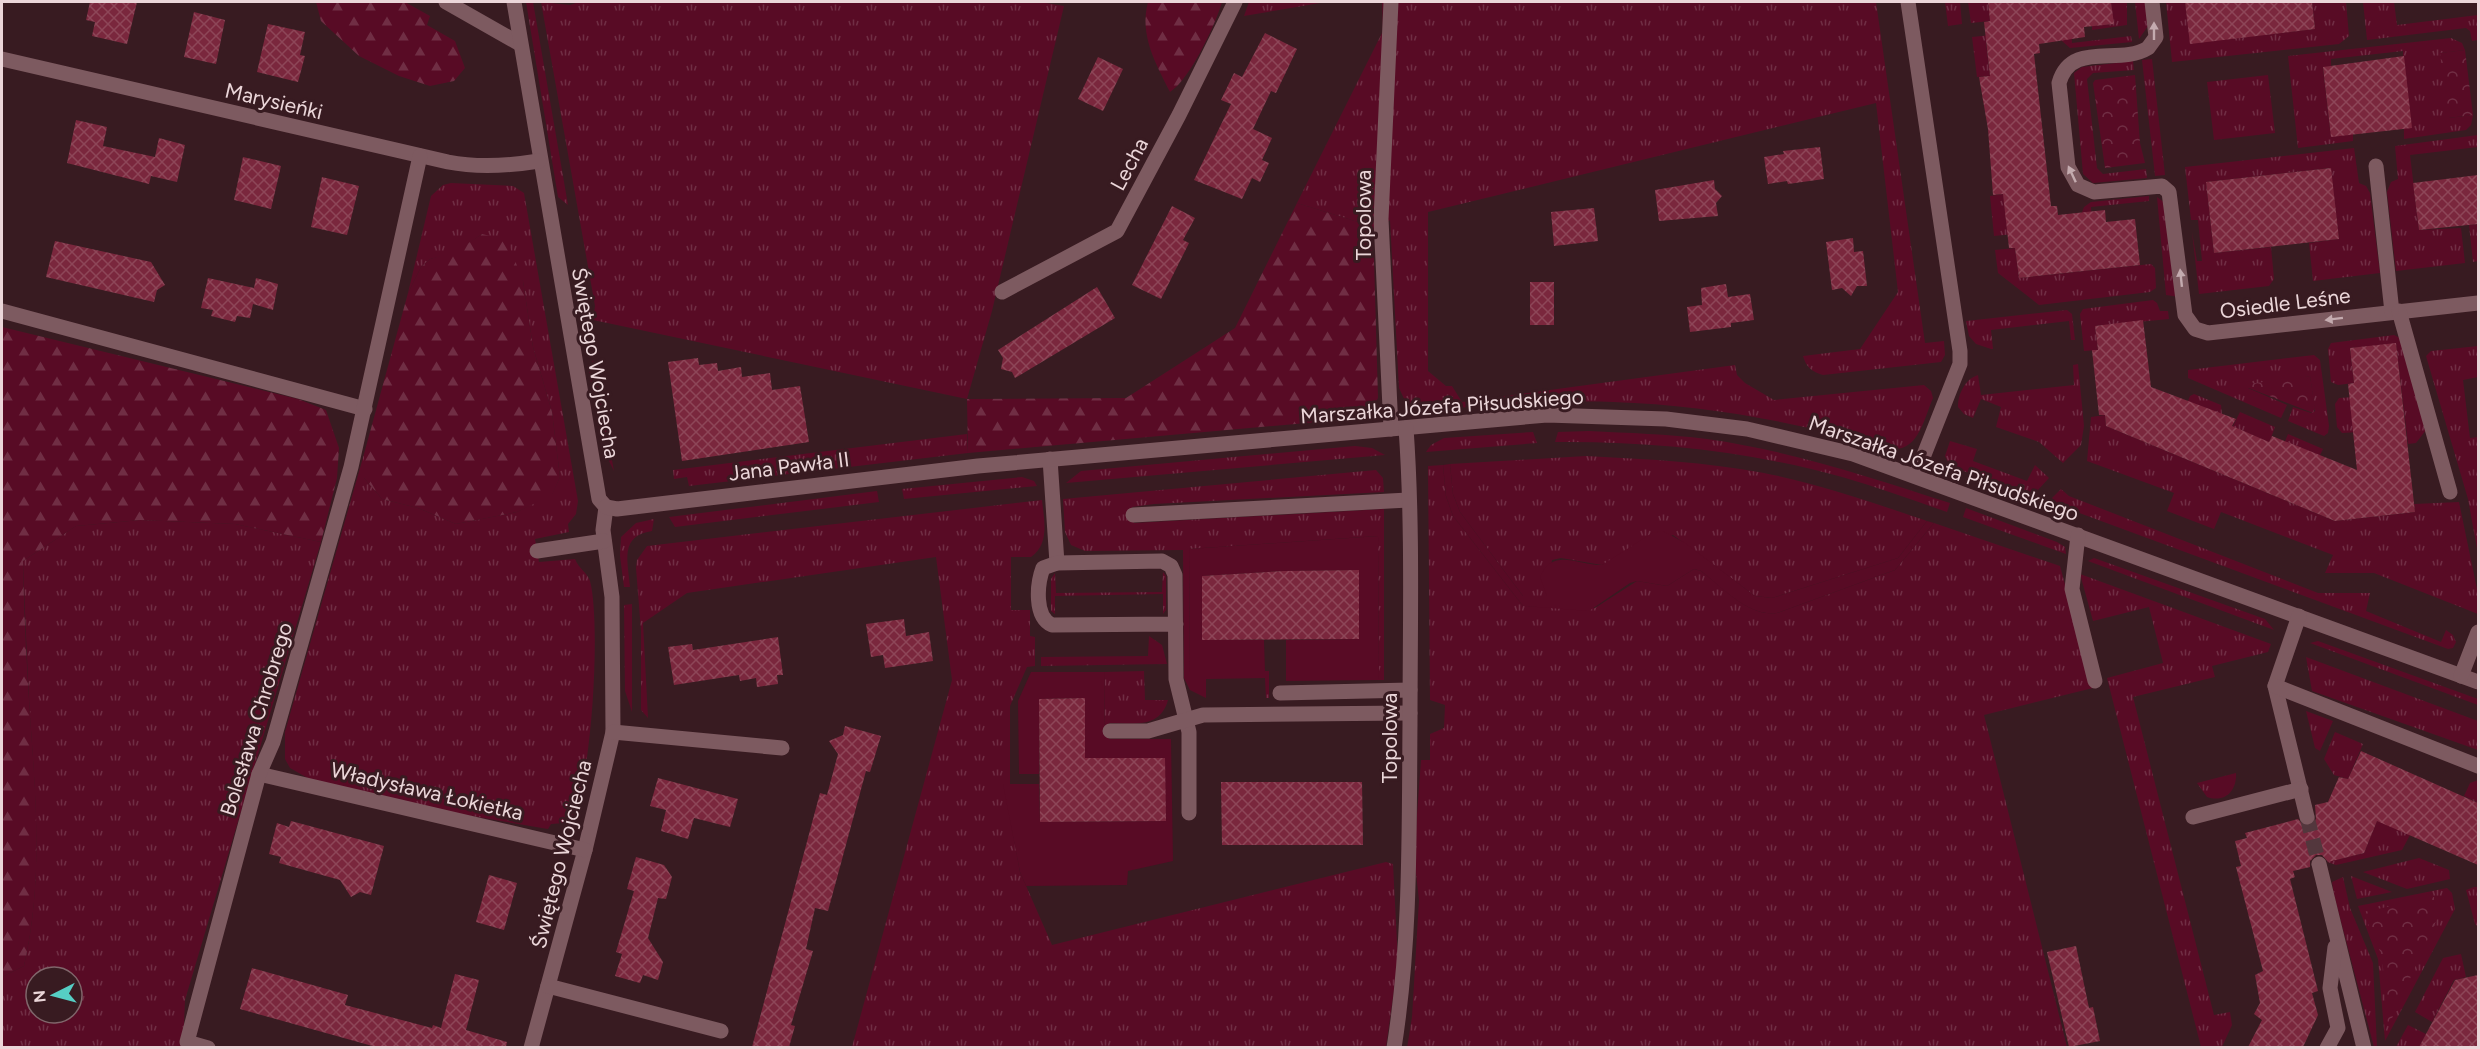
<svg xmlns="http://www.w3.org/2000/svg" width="2480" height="1049" viewBox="0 0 2480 1049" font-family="Figtree,sans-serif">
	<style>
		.grass { fill: url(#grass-tufts); fill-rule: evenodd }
		.forest { fill: url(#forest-firs) }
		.park { fill: url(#park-crowns) }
		.garden { fill: #580b25 }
		.building { fill: url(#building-cross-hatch) }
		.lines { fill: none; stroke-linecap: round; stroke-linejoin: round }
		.minor-tunnel { stroke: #53373d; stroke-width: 15; stroke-dasharray: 15 8; stroke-linecap: butt }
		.minor { stroke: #7d5a60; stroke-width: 15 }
		.oneway { fill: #c4abaf }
		.labels { text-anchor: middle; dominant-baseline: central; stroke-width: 6; stroke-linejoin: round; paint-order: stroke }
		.street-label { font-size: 21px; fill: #ebd6d9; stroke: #381b21 }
	</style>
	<defs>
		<pattern id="grass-tufts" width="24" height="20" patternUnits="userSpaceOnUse" patternTransform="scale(1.5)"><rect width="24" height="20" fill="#580b25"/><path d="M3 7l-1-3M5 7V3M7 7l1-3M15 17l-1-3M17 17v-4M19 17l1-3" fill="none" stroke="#702e44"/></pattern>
		<pattern id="forest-firs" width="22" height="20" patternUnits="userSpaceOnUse" patternTransform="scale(1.5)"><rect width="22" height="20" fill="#580b25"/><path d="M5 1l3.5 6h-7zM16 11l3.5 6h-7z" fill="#702e44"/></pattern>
		<pattern id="park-crowns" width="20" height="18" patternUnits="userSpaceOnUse" patternTransform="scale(1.5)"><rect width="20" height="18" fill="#580b25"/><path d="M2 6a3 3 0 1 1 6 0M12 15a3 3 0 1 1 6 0" fill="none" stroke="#702e44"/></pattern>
		<pattern id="building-cross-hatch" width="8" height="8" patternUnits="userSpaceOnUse" patternTransform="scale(1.5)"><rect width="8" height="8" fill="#7a273d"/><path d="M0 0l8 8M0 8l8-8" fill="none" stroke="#8d4658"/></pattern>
	</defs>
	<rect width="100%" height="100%" fill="#381b21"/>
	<g class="grass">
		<polygon points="526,2 533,2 568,205 558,197"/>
		<polygon points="541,2 570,5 579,2 1040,2 1064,6 992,311 967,399 593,320 595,306"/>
		<polygon points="1249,2 1326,2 1244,16"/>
		<path d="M 1382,2 L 1876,2 L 1925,343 L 1944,341 L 1945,355 L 1941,362 L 1823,375 C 1812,372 1806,367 1803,356 L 1860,349 L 1898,292 L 1876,103 L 1428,212 L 1428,371 L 1446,386 L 1452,386 L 1462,402 L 1735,365 L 1737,375 L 1745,383 L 1774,400 L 1924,385 L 1931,391 L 1933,398 C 1924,418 1919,451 1892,449 C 1800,423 1708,405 1613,402 C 1548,400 1484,406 1420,411 L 1406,403 L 1399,388 L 1390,220 L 1369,235 L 1358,222 L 1297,203 L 1383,31 Z"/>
		<polygon points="1945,2 1960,2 1962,24 1948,26"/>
		<polygon points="1968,2 1988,2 1990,21 1971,23"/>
		<polygon points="2111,2 2127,2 2127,25 2092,30 2092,26 2113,24"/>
		<polygon points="2135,2 2146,2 2148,26 2139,39"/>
		<polygon points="2166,2 2185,2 2191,43 2315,29 2312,2 2346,2 2349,36 2339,44 2172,62"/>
		<polygon points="2363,2 2394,2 2397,25 2478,15 2478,40 2472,41 2470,31 2466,28 2367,40"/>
		<polygon points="2071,28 2072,43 2131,36 2132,42 2070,48 2062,41 2060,30"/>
		<polygon points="1991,35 1986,43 1990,76 1977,77 1972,37"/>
		<polygon points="2451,38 2462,43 2465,50 2441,53 2449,118 2473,115 2471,125 2466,130 2404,139 2403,51 2331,59 2331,66 2323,68 2330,129 2353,134 2353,141 2298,148 2288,56"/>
		<polygon points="2152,59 2165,175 2155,176 2142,60"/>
		<polygon points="2133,61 2134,70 2093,73 2087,79 2097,168 2103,174 2146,169 2147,178 2093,183 2083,174 2074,73 2082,67"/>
		<polygon points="2268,75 2275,133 2214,140 2207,82"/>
		<polygon points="2478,135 2478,147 2410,155 2419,230 2461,228 2465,263 2396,271 2387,192 2391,182 2398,179 2395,146"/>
		<polygon points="2354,148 2359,183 2366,186 2370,193 2380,273 2313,281 2309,243 2339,239 2330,168 2206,182 2214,253 2271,247 2274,279 2269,286 2199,294 2192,232 2197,261 2202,261 2198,220 2191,220 2185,167"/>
		<path d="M 451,183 L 513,186 L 524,193 L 578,501 L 576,514 L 568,524 L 569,532 L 535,539 L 539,562 L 575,559 C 579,569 587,572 590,581 C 601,622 592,775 574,813 C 572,817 568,820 564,823 L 551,824 L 548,829 L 413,806 L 313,781 L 290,768 L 285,759 L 285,732 L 364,454 L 364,478 L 382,499 L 418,508 L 456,524 L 517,512 L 552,494 L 560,477 L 552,412 L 533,347 L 523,281 L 482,234 L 455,253 L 430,259 L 421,267 L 408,293 L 431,196 L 443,185 Z"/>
		<polygon points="2003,194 2014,234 1994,236 1990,196"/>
		<polygon points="2149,196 2149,201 2091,207 2092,223 2081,215 2084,207 2091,202"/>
		<polygon points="2157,197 2165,203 2179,297 2166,295"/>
		<polygon points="2478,224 2478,261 2473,262 2469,225"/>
		<polygon points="2015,248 2019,278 2151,264 2155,268 2156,288 2150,292 2039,305 1998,273 1995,250"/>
		<polygon points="2153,300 2157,303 2160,311 2168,311 2169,319 2095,326 2098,350 2084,351 2080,314 2083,309"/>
		<polygon points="2067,310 2072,314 2075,340 2071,340 2069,321 1991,330 1993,349 1991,349 1976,344 1969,336 1966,321"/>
		<polygon points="2394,335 2400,338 2426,430 2416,443 2408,444 2396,344 2350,348 2354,383 2338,385 2331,382 2328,349 2331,343"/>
		<polygon points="2478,346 2478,377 2463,380 2470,438 2478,437 2478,554 2468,499 2426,356 2431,351"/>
		<polygon points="2314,355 2320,360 2329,426 2328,433 2324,436 2288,421 2293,407 2311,413 2315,411 2310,376 2248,388 2287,405 2281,418 2188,378 2188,370"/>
		<polygon points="593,360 614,471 602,447 589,371"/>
		<path d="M 2078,364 L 2084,426 L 2081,445 L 2063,463 L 2039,442 L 1996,427 L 2001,407 L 1981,399 L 1973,418 L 1964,414 L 1958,407 C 1958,394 1965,379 1978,375 L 1981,395 L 2074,385 L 2073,365 Z"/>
		<polygon points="2194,394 2221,405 2222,414 2185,408 2190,396"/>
		<polygon points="2355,397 2359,432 2342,433 2337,427 2335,404 2339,398"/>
		<polygon points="2240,412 2275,427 2269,443 2232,428"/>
		<polygon points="2105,415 2106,426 2335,521 2415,512 2414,504 2459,502 2478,594 2478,614 2374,573 2325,573 2333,555 2221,512 2214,529 2167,511 2174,493 2087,461 2091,417"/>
		<path d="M 1589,431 C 1628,433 1668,434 1707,439 C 1791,451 1870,477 1950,503 L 1947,512 C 1912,500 1877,487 1842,477 C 1748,451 1652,441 1555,442 L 1558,432 Z"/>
		<polygon points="1533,432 1537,443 1426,452 1431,445 1444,438"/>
		<polygon points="967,434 968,453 689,486 687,477 674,479 673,470"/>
		<polygon points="2288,434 2323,449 2316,463 2282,449"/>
		<polygon points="1950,441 1977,449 1973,461 2027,481 2035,465 2049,478 2037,491 2028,494 1955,468 1949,464 1945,456"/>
		<polygon points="1355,446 1372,448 1385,455 1066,483 1081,471"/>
		<path d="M 1586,456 C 1646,459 1706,462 1764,473 C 1820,484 1874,503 1927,521 L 1898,558 L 1772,598 L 1755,596 L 1673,535 L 1602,565 L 1561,558 L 1552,560 L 1547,596 L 1523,596 L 1460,512 L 1453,494 L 1450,464 Z"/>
		<path d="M 1443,465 L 1446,496 L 1453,516 L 1523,606 L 1595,608 L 1637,581 L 1667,586 L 1694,569 L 1701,571 C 1723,587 1748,617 1777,613 L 1895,570 L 1934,523 L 2060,566 L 2093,688 L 1984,715 L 2067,1047 L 1407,1048 L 1412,1017 L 1419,900 L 1414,856 L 1421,760 L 1430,760 L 1430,734 L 1444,728 L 1445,705 L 1430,700 L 1428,466 Z"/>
		<polygon points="1376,470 1383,478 1384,492 1154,504 1132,507 1134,523 1384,509 1384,680 1379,680 1378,536 1189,549 1190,672 1269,671 1269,698 1266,698 1265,678 1206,679 1206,698 1190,690 1184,678 1183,550 1085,551 1071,545 1065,532 1063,499"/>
		<polygon points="1022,477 1034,481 1037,486 904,499 902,489"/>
		<polygon points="2061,489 2069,496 2318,593 2370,593 2366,611 2441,642 2446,630 2453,635 2456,642 2453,648 2448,649 2055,504 2052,498"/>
		<polygon points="877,491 879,502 675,527 669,517"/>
		<path d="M 1042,500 C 1044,520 1050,544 1031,557 L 1011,557 L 1011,610 L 1030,610 L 1030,636 L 1035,637 L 1035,666 L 1027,667 L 1010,706 L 1010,784 L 1004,784 L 1020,872 L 1052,945 L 1386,862 L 1393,864 L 1398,962 L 1386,1047 L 852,1047 L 952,680 L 936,557 L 687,593 L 643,623 L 648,718 L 641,710 L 641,631 L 636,568 L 637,560 L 647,546 Z"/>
		<polygon points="1966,508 2057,542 2065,547 2066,554 1963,517"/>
		<path d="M 654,519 L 652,531 C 619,536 628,561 630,587 L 624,587 L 620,556 L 621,537 L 636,523 Z"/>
		<path d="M 140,520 L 235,524 L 321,542 L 185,1000 L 183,1047 L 2,1048 L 2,977 L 24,966 C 43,883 36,800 30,716 C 27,664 25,612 23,561 L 76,526 ZM 36,977 L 72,977 L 72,1013 L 36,1013 Z"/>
		<polygon points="2094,558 2265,619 2274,630 2088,561"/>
		<polygon points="1163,572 1166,576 1166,610 1163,614 1163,594 1055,596 1055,614 1051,611 1051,579 1055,573 1056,593 1162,592"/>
		<polygon points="2080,574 2271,644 2268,652 2212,666 2215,677 2133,697 2214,1015 2230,1012 2232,1025 2222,1047 2201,1047 2107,678 2163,663 2149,607 2093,621"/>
		<polygon points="632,604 632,712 625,691 624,605"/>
		<polygon points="1149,636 1162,645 1167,664 1041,666 1041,657 1148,656"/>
		<polygon points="2318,641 2478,699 2478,705 2310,643"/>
		<polygon points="2306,657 2478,721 2478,750 2312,691"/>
		<path d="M 1144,671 L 1145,700 L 1168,700 C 1160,729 1134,723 1109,723 L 1109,739 L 1104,740 L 1105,672 Z"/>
		<polygon points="2306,711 2333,721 2320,751 2315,748"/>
		<polygon points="2335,732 2363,744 2348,779 2334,775 2324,759"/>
		<path d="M 2236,773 C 2237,791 2225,803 2207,797 L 2197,783 Z"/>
		<polygon points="2478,780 2478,803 2464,796 2470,783"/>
		<polygon points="2378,818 2410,835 2402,850 2336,865 2327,862 2364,853"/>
		<polygon points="2419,858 2449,870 2450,879 2407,889 2363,872"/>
		<polygon points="2351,876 2392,892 2357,899"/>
		<polygon points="2343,877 2350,908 2373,963 2377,1047 2374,1047 2334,895 2332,882"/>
		<polygon points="2474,887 2478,887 2478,927 2475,924 2466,890"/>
		<polygon points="2447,888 2452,893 2455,909 2385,1041 2378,959 2358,906"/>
		<polygon points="2461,954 2466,977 2454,980 2432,1022 2415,1012 2443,958"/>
		<polygon points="2408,1025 2426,1034 2419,1047 2396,1047"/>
	</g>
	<g class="forest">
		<polygon points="316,2 405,2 430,16 427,25 455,41 465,68 454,81 430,86 399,76 359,56 321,21"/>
		<path d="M 1148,2 L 1222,2 C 1215,26 1190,79 1170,92 C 1156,64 1139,35 1148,2 Z"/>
		<polygon points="1297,203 1358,222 1369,235 1374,260 1378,398 1369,414 1352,419 968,453 967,399 1126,398 1235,328"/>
		<polygon points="482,234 507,240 523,281 533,347 552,412 560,477 552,495 517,512 456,524 418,508 382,499 364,478 364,454 408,293 421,267 430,259 455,252"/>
		<path d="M 2,327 L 298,399 L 326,410 L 339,448 L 337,478 L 321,542 L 235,524 L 140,520 L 76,526 L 23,561 C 24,617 27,673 31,730 C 37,809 42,887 24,966 L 2,977 Z"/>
	</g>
	<g class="park">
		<polygon points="2465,50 2473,115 2448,118 2440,53"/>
		<polygon points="2135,75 2140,143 2145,163 2105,168 2093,83 2095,80"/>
		<polygon points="2310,376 2315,408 2313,413 2246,387 2248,384"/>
		<polygon points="2434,897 2437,919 2388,1027 2382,956 2363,912"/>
	</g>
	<g class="garden">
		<path d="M 1450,464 L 1453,494 L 1460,512 L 1523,596 L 1547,596 L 1540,577 C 1552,547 1578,565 1602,565 L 1652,533 L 1663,531 L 1685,543 L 1755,596 L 1772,598 L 1898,558 L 1927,521 L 1934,523 L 1895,570 L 1777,613 C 1748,617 1722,587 1701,571 L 1694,569 L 1667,586 L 1637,581 L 1630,583 L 1589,611 L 1523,606 L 1453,516 L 1446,496 L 1443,465 Z"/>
		<polygon points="1378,536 1379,680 1286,681 1286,640 1359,639 1359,570 1284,571 1202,576 1202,640 1264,640 1265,672 1190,672 1189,549"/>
		<polygon points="1031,672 1105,672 1104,739 1171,739 1173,861 1128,871 1127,885 1026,886 1020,872 1003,784 1039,784 1040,822 1165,821 1165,758 1104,758 1085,763 1084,698 1039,699 1039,774 1019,774 1018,701"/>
	</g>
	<g class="building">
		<polygon points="90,2 137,2 127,44 92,36 95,22 86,20"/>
		<polygon points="1988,2 2111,2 2114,24 2084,27 2085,37 2039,44 2040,53 2034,54 2051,206 2057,206 2058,215 2105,210 2106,222 2135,219 2140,265 2019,278 2015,248 2009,248 2003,194 1993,195 1988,129 1979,77 1990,76 1984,22 1990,21"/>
		<polygon points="2185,2 2312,2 2315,29 2190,44"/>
		<polygon points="194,12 225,20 216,64 184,57"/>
		<polygon points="268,24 305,32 300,55 305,56 298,82 257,72"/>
		<polygon points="1265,33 1297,49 1276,93 1271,91 1253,129 1272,138 1262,160 1269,163 1260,182 1252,178 1242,199 1194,180 1231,104 1221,100 1234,73 1242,77"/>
		<polygon points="2404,56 2412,128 2331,137 2323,67"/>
		<polygon points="1098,57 1123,69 1103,111 1078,99"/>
		<polygon points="76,120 107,127 103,146 155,157 159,138 185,145 177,182 151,176 149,184 67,163"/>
		<polygon points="1820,147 1824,179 1788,184 1787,181 1768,184 1764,157 1784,154 1783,151"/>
		<polygon points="243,157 281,166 271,209 234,200"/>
		<polygon points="2331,168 2339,239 2214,253 2206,182"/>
		<polygon points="2478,175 2478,224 2419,230 2413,183"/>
		<polygon points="322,177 359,186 347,235 311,227"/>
		<polygon points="1714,180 1715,189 1722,196 1716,203 1718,216 1659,221 1655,190"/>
		<polygon points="1172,206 1195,218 1183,240 1189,243 1161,299 1132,285"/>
		<polygon points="1594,208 1598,241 1554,246 1551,212"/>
		<polygon points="1853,238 1854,252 1863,251 1867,286 1857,286 1851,296 1842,288 1832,290 1826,242"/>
		<polygon points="55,241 151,262 165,285 157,290 154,302 46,277"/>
		<polygon points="208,278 254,288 256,278 278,284 273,310 253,304 250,318 237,316 235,322 211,316 213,310 201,308"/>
		<rect x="1530" y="282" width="24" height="43"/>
		<polygon points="1726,284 1728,297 1750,294 1754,320 1731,323 1731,327 1690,332 1687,307 1702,305 1701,288"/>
		<polygon points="1097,287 1115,318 1015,378 1012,372 1001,369 1003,358 998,350"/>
		<polygon points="2143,320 2151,387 2236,419 2232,426 2269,442 2272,436 2357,470 2348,384 2354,383 2350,348 2396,343 2415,512 2335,521 2106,426 2105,415 2099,415 2092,350 2098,350 2095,326"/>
		<polygon points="698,358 699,365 717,363 718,371 741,367 742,377 770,373 772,390 800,386 809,442 682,461 668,362"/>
		<polygon points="1359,570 1359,639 1202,640 1202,576 1284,571"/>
		<polygon points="904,619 906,636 929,632 933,661 885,668 883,655 871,657 866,624"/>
		<polygon points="778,637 783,675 777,675 778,684 757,687 756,678 740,681 739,675 674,685 668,647 692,644 693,650"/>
		<polygon points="1085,698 1085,758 1165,758 1166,821 1040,822 1039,699"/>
		<polygon points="845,726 881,736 870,772 866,771 828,911 815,908 806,949 813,951 791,1025 795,1026 789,1047 752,1047 820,793 827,795 838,754 829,741 843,735"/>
		<polygon points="2361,751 2478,803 2478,865 2377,821 2364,853 2328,862 2322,855 2316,855 2310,861 2310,867 2293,871 2295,877 2290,879 2318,991 2312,993 2318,1015 2303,1047 2248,1047 2262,1020 2254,1014 2260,1003 2255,975 2263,971 2236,867 2241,866 2235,841 2247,838 2245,833 2298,819 2304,826 2313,824 2316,819 2315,805 2328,802 2339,777 2348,779"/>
		<polygon points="658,778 738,799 730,827 694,818 688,839 661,831 666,810 650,806"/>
		<polygon points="1221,782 1362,782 1363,845 1222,845"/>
		<polygon points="291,821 384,846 371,895 360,892 351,897 340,880 279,863 281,857 269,854 277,823 289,827"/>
		<polygon points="636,857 664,865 672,877 666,899 658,898 648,938 663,962 658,980 643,975 640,983 615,976 622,954 616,952 634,891 627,889"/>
		<polygon points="489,875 517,883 504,930 476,922"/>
		<polygon points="2076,946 2089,1008 2093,1007 2100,1041 2069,1047 2047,952"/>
		<polygon points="252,968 348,995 345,1005 432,1028 433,1025 441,1028 455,974 479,980 466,1030 507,1042 506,1047 376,1047 240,1009"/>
		<polygon points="2478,975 2478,1047 2419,1047 2455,980"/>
	</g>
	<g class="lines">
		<polyline class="minor-tunnel" points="2307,817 2319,864"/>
		<g class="minor">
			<polyline points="446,2 520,44"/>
			<polyline points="514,2 599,499 606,507 603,530 612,597 613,732 585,850 531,1048"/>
			<polyline points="1391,2 1381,219 1391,429"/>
			<polyline points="1908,2 1960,351 1960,364 1916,475"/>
			<path d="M 2152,2 L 2156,37 L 2148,48 C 2119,66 2071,40 2059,83 L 2068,167 L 2078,185 L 2094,192 L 2162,186 L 2169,192 L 2185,315 L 2195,329 L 2208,333 L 2478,303"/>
			<path d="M 2,59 L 448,162 C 479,168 508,166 539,161"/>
			<polyline points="2376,166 2392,312"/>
			<polyline points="1002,292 1117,231 1179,115 1235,2"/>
			<polyline points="2,311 365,409"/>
			<polyline points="2399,311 2450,492"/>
			<polyline points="1050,459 1057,563"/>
			<polyline points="606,507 617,509 978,466 1547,415 1666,419 1747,429 1853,454 2478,682"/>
			<polyline points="1133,515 1408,500"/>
			<polyline points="2078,535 2072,589 2095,681"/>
			<polyline points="537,551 604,541"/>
			<polyline points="2299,616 2275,686 2307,817"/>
			<path d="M 1176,624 L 1052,625 C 1034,617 1037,584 1043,568 L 1057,563 L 1162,561 L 1171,566 L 1175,575 L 1176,679 L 1189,732 L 1189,813"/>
			<polyline points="2461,676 2478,632"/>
			<polyline points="2275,686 2478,766"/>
			<polyline points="1280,693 1410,690"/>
			<polyline points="1110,731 1148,731 1203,715 1410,713"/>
			<polyline points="613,732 782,748"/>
			<polyline points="259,774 585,850"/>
			<polyline points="2193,817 2301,789"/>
			<polyline points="2319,864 2364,1048"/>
			<polyline points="548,986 721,1031"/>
			<polyline points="208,1048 187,1042 259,774 273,742 351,467 420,156"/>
			<path d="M 1394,1048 C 1411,941 1409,832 1410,724 C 1410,626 1413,526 1406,428"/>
			<polyline points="2327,1048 2338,1028 2330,988 2335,947"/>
		</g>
	</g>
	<defs><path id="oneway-solid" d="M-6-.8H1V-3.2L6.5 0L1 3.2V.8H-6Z" transform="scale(1.5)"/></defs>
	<g class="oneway">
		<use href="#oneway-solid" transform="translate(2154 31) rotate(-90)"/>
		<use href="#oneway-solid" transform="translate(2072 174) rotate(-115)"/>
		<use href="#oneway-solid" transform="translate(2181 278) rotate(-96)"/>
		<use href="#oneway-solid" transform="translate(2334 319) rotate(173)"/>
	</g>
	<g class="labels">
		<g class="street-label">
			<text transform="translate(274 101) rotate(13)">Marysieńki</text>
			<text transform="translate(1129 164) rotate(-62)">Lecha</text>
			<text transform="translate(1363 215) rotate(-90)">Topolowa</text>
			<text transform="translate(2285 303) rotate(-7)">Osiedle Leśne</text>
			<text transform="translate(596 363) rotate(80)">Świętego Wojciecha</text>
			<text transform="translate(1442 406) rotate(-4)">Marszałka Józefa Piłsudskiego</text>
			<text transform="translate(789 466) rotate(-7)">Jana Pawła II</text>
			<text transform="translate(1944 468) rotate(19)">Marszałka Józefa Piłsudskiego</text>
			<text transform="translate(256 719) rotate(-73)">Bolesława Chrobrego</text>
			<text transform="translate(1389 738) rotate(-90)">Topolowa</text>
			<text transform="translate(427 791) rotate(13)">Władysława Łokietka</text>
			<text transform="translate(561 854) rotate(-76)">Świętego Wojciecha</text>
		</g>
	</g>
	<rect width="2480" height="1049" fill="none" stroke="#ebd6d9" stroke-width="6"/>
	<g transform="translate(54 995) rotate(264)"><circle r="28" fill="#381b21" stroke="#80666b" stroke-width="1.5"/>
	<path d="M0-4.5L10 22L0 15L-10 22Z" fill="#56cec4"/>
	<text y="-9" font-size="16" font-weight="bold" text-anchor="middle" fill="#ebd6d9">N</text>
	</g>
</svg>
